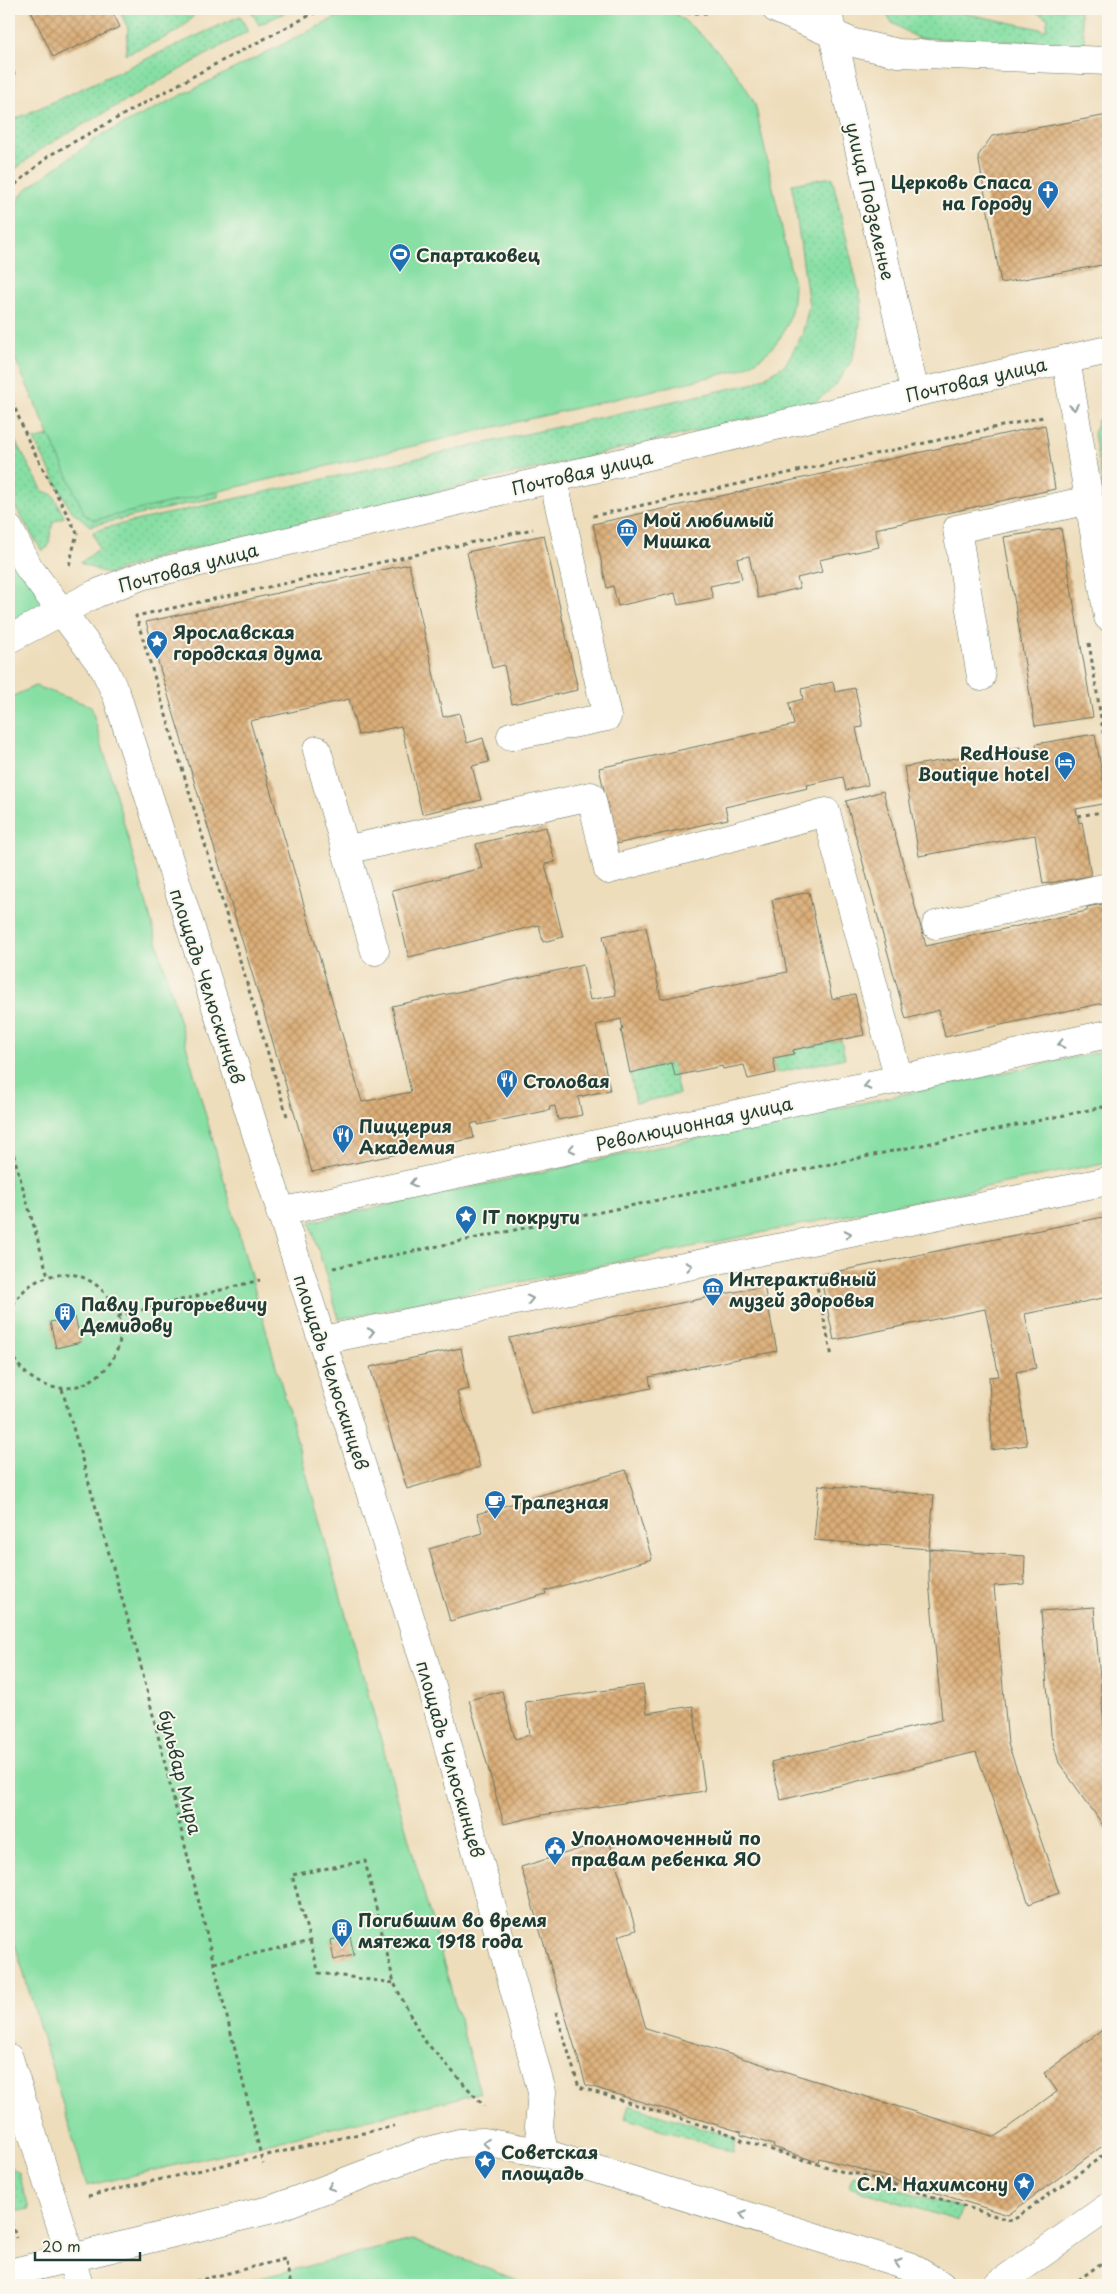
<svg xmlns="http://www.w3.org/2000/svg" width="1117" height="2294" viewBox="0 0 1117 2294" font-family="'Playpen Sans',sans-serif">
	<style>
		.grass { fill: url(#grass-dots); stroke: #538e6c }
		.park { fill: #87dfa4; stroke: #538e6c }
		.building { fill: url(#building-cross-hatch) }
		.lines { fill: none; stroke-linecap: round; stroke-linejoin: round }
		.minor-casing { stroke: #677563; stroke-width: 29 }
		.path { stroke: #677563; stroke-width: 3; stroke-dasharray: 4 4; stroke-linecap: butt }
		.minor { stroke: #fff; stroke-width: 28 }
		.oneway { stroke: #8f9e9a }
		.labels { text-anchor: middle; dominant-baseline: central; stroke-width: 4; stroke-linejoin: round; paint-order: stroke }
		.poi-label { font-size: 18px; font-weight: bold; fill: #1f3d34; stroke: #fbf7ec; text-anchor: start }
		.street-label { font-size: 18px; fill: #1f3d34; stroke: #fbf7ec }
	</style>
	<defs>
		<pattern id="grass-dots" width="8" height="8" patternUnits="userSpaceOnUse" patternTransform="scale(1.25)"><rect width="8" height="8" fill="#87dfa4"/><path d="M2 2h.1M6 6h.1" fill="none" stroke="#74c08e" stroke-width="1.8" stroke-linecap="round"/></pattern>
		<pattern id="building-cross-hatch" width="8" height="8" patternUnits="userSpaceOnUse" patternTransform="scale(1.25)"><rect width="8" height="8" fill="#dcae78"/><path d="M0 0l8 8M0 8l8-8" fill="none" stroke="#b28f63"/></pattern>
	</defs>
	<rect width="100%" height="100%" fill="#fbf7ec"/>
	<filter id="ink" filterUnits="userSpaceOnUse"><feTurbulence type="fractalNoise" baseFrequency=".02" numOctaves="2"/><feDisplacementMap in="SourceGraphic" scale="10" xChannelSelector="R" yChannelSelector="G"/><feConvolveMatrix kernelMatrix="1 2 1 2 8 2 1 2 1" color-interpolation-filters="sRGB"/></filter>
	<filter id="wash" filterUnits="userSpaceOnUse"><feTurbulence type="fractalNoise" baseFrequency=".0096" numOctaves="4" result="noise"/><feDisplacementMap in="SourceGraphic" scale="20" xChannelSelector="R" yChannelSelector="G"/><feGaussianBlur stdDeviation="1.12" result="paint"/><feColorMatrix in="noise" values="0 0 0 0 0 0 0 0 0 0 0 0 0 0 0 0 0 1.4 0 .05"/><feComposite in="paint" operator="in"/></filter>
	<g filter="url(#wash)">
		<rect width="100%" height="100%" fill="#edb"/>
		<g class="grass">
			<path d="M 119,9 L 197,9 C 187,34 150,43 126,54 L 128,28 Z"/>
			<polygon points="250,9 292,9 259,25"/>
			<polygon points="884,9 962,9 963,13 1046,30 1048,18 1029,9 1079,9 1085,44 917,38 891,22"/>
			<polygon points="240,16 248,31 44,147 9,174 9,122"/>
			<polygon points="832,177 861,300 859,335 851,362 835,386 813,404 165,555 108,574 80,563 99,549 93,532 104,528 755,383 785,365 802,335 809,306 792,184"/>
			<polygon points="1108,411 1108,520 1094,433 1098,420"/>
			<polygon points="74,429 219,483 218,497 90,526 70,509 34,440"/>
			<polygon points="9,430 43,491 53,495 64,517 53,522 48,547 42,551 9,497"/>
			<polygon points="841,1040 845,1058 776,1073 773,1058 793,1054 793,1050"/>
			<polygon points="672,1063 679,1094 636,1103 630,1073"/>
			<polygon points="629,2105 732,2137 736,2140 733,2152 625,2118"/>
			<polygon points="9,2165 19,2173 29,2209 14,2212 9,2196"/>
			<polygon points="852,2176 962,2208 958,2221 849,2187"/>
		</g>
		<g class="park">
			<path d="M 353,9 L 669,9 C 704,34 736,66 755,104 L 794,285 C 793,327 778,351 740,370 L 95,520 L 85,515 L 9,345 L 9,215 L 24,191 L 98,137 Z"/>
			<polygon points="9,529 61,611 9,639"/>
			<polygon points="35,686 91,706 480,2093 87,2186 9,1924 9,698"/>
			<polygon points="1108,1050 1108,1162 339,1319 310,1222"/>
			<polygon points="412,2240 530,2285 232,2285"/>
		</g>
		<g id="blocks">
			<g class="building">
				<polygon points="30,9 111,9 120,27 53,57"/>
				<polygon points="9,60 15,74 9,77"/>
				<polygon points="1108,115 1108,264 1001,283 978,156 992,136"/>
				<polygon points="1045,425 1055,489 875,529 879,547 819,560 822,572 797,578 800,588 758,598 749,556 737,559 742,579 710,586 713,598 678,605 675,593 618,606 613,586 607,588 593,524"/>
				<polygon points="1061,528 1093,717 1035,726 1004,537"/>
				<polygon points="544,535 578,690 512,704 504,665 492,668 467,552"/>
				<polygon points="409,564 443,717 459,713 467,743 483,738 489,762 472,766 481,800 422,814 401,726 358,735 349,699 250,721 362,1102 411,1092 392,1006 583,965 590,1000 616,995 603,936 646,927 661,999 787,972 772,900 809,892 832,999 855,994 864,1035 793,1050 794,1054 773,1058 776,1073 748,1079 744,1065 723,1069 722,1066 675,1076 672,1063 630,1073 621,1030 623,1030 621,1019 596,1025 610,1090 578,1097 582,1115 558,1120 555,1106 549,1107 550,1110 478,1125 478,1122 471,1124 474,1138 312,1172 146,622"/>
				<polygon points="833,682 835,692 855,688 863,727 856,728 868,785 846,790 843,777 807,785 808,788 725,807 728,819 616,844 599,768 794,725 789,703 803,699 801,689"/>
				<polygon points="1095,734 1107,803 1076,809 1079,823 1082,822 1091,876 1043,884 1035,835 919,856 904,767 1020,747 1022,758 1038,756 1036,744"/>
				<polygon points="883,791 926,946 1087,911 1087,907 1108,903 1108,1002 945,1037 939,1010 906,1019 846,801"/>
				<polygon points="546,827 555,862 545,864 563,937 543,942 539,925 409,957 392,890 482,868 476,844"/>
				<polygon points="1108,1216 1108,1297 1025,1314 1036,1368 1016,1372 1027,1445 992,1450 989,1377 999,1376 985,1309 834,1340 820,1275"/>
				<polygon points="764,1286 777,1351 649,1377 651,1388 531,1413 509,1338"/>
				<polygon points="75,1317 81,1342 56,1348 50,1322"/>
				<polygon points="461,1348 469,1389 457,1392 480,1467 407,1489 370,1367"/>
				<polygon points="626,1470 652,1559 545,1591 546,1594 450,1621 429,1549 483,1533 477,1514"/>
				<polygon points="819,1485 934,1495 929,1549 814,1540"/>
				<polygon points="929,1549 1025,1556 1024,1584 994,1586 1008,1744 1059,1893 1029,1904 976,1752 781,1800 771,1762 942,1720 929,1581"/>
				<polygon points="1094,1607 1104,1727 1108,1733 1108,1832 1059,1763 1051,1735 1041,1611"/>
				<polygon points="643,1685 647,1713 693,1706 705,1791 542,1815 504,1824 469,1700 502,1691 515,1739 530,1735 525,1702"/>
				<polygon points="609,1840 636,1930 618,1936 646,2028 995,2137 1057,2091 1044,2073 1108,2026 1108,2142 1008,2215 853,2167 819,2158 818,2162 773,2147 774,2145 741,2135 741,2132 586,2085 521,1867"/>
				<polygon points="350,1936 354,1955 334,1960 330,1940"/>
			</g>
		</g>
	</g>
	<g filter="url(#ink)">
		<use href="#blocks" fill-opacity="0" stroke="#677563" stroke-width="1"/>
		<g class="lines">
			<g class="minor-casing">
				<g id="minor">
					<polyline points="776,9 854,43 898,53 1108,61"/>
					<polyline points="827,9 915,393"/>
					<polyline points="1066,359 1108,617"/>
					<polyline points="9,529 29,568 104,668 117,696 430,1680 542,2092 539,2126 544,2153"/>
					<polyline points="9,639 95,594 141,576 915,393 1108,350"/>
					<polyline points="981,677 957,529 1089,500"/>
					<polyline points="511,736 607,717 553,479"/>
					<polyline points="317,750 375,951"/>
					<polyline points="345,850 591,796 608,870 826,812 899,1079"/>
					<polyline points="936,925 1108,887"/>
					<polyline points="280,1212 1108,1034"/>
					<polyline points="323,1340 1108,1181"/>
					<polyline points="9,2058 79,2285"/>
					<polyline points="9,2273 273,2209 423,2152 459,2143 484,2142 544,2153 909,2266 941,2285"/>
					<polyline points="997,2285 1108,2207"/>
				</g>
			</g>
			<g class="path">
				<polyline points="680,9 687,13 709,13 710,9"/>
				<polyline points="9,190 50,155 210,67 322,9"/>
				<polyline points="9,394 29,442 77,533 69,566"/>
				<polyline points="593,516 1043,417"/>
				<polyline points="1089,643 1108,762"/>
				<polyline points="1078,816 1108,811"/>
				<polyline points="287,1116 136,616 533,529"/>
				<polyline points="9,1139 48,1276"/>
				<polyline points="333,1268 1108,1106"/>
				<polyline points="814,1272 832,1357"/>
				<path d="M 9,1312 C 20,1290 35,1277 61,1274 C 77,1272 94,1281 105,1293 C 160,1355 56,1437 9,1351"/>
				<polyline points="118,1316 260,1280"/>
				<polyline points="62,1389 140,1662 263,2164"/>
				<polyline points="310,1941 319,1973 394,1983"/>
				<polyline points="214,1963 310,1941 292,1875 365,1861 394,1983 422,2038 484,2106"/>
				<polyline points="556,2012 579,2087 733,2135 743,2141 847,2173 859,2174 1012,2221 1108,2152"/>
				<polyline points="88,2196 394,2126"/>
				<polyline points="9,2214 16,2238"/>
				<polyline points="180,2285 285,2259 291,2285"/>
				<polyline points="1072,2285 1108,2258"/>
			</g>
			<use href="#minor" class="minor"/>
		</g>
		<defs><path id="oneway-chevron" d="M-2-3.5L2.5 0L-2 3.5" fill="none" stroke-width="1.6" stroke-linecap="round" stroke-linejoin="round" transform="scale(1.25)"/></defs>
		<g class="oneway">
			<use href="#oneway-chevron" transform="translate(1074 407) rotate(81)"/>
			<use href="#oneway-chevron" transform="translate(1061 1044) rotate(168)"/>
			<use href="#oneway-chevron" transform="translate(867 1086) rotate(168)"/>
			<use href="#oneway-chevron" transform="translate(572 1149) rotate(168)"/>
			<use href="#oneway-chevron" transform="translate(413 1183) rotate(168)"/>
			<use href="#oneway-chevron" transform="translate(848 1234) rotate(-12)"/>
			<use href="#oneway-chevron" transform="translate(689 1266) rotate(-12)"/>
			<use href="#oneway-chevron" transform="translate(530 1299) rotate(-12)"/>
			<use href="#oneway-chevron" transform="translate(371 1332) rotate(-12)"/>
			<use href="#oneway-chevron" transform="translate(486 2143) rotate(-175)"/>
			<use href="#oneway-chevron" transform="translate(331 2187) rotate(159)"/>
			<use href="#oneway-chevron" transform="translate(743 2214) rotate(-163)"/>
			<use href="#oneway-chevron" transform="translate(898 2263) rotate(-163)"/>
		</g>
	</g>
	<defs>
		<g id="church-pin" transform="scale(1.125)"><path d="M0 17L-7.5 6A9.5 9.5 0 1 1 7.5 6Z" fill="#1f6fb2" stroke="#fbf7ec"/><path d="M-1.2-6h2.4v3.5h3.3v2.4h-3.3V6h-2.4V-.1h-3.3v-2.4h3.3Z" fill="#fff"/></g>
		<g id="stadium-pin" transform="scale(1.125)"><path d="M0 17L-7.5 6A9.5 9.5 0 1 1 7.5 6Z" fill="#1f6fb2" stroke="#fbf7ec"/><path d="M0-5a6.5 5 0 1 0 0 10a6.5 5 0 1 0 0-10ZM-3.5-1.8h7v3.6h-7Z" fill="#fff"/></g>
		<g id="museum-pin" transform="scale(1.125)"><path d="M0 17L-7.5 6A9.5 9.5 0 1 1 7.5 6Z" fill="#1f6fb2" stroke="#fbf7ec"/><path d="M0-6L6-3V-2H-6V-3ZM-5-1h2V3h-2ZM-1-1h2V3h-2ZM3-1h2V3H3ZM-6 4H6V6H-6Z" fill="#fff"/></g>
		<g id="sight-pin" transform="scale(1.125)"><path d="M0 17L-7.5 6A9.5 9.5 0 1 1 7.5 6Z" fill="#1f6fb2" stroke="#fbf7ec"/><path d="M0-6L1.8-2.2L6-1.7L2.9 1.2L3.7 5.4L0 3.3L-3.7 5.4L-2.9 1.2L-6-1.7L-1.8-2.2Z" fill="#fff"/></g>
		<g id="hotel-pin" transform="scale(1.125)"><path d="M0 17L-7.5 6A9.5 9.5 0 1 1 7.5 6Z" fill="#1f6fb2" stroke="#fbf7ec"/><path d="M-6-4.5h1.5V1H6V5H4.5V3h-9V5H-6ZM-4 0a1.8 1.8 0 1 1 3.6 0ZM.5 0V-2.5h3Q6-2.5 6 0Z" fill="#fff"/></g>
		<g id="restaurant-pin" transform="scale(1.125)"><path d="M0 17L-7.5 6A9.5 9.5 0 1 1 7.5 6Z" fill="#1f6fb2" stroke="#fbf7ec"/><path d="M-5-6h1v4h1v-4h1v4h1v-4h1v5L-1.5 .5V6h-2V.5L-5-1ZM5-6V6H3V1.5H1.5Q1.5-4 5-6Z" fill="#fff"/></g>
		<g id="building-pin" transform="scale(1.125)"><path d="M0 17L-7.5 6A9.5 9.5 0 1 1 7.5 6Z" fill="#1f6fb2" stroke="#fbf7ec"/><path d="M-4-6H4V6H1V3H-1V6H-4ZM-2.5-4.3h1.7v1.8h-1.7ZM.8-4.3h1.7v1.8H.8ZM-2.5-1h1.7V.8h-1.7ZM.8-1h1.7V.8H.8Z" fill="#fff"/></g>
		<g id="cafe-pin" transform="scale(1.125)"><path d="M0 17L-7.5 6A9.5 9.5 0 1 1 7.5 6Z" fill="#1f6fb2" stroke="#fbf7ec"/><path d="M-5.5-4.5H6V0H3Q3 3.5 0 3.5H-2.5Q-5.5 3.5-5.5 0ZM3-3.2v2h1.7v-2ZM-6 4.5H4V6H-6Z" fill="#fff"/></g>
		<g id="civic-pin" transform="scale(1.125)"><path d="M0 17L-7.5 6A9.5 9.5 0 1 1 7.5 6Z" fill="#1f6fb2" stroke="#fbf7ec"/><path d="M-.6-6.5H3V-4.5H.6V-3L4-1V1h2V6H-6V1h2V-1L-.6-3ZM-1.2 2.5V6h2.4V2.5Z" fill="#fff"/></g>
	</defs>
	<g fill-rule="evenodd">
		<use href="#church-pin" x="1048" y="191"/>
		<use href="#stadium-pin" x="400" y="254"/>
		<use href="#museum-pin" x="627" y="529"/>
		<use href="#sight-pin" x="157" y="641"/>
		<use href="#hotel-pin" x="1065" y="762"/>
		<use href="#restaurant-pin" x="507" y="1080"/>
		<use href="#restaurant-pin" x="343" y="1135"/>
		<use href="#sight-pin" x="466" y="1216"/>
		<use href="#museum-pin" x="713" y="1288"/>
		<use href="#building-pin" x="65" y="1313"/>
		<use href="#cafe-pin" x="495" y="1501"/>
		<use href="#civic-pin" x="555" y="1847"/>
		<use href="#building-pin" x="342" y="1929"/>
		<use href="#sight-pin" x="485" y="2161"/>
		<use href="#sight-pin" x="1024" y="2183"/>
	</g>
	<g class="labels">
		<g class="poi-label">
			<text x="1032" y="181" text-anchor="end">Церковь Спаса<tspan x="1032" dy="21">на Городу</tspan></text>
			<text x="416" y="254">Спартаковец</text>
			<text x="643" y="519">Мой любимый<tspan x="643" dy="21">Мишка</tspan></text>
			<text x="173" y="631">Ярославская<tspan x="173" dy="21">городская дума</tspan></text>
			<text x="1049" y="752" text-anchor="end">RedHouse<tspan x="1049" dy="21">Boutique hotel</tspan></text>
			<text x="523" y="1080">Столовая</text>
			<text x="359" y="1125">Пиццерия<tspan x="359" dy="21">Академия</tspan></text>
			<text x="482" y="1216">IT покрути</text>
			<text x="729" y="1278">Интерактивный<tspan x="729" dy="21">музей здоровья</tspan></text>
			<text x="81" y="1303">Павлу Григорьевичу<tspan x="81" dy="21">Демидову</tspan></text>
			<text x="511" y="1501">Трапезная</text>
			<text x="571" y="1837">Уполномоченный по<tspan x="571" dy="21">правам ребенка ЯО</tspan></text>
			<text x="358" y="1919">Погибшим во время<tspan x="358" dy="21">мятежа 1918 года</tspan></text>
			<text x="501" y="2151">Советская<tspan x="501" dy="21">площадь</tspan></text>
			<text x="1008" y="2183" text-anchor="end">С.М. Нахимсону</text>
		</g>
		<g class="street-label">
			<text transform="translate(871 201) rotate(77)">улица Подзеленье</text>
			<text transform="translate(976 379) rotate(-13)">Почтовая улица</text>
			<text transform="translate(582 472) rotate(-13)">Почтовая улица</text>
			<text transform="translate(188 567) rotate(-15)">Почтовая улица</text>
			<text transform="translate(208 986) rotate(72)">площадь Челюскинцев</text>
			<text transform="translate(694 1123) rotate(-12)">Революционная улица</text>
			<text transform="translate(332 1372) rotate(72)">площадь Челюскинцев</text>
			<text transform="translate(451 1759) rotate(74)">площадь Челюскинцев</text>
			<text transform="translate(181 1772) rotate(76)">бульвар Мира</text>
		</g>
	</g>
	<rect width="1117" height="2294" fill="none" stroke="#fbf7ec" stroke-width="30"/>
	<path d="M35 2252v8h105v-8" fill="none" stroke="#1f3d34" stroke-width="2.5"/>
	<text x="42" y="2252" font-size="15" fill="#1f3d34" stroke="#fbf7ec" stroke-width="4" paint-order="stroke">20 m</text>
</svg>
